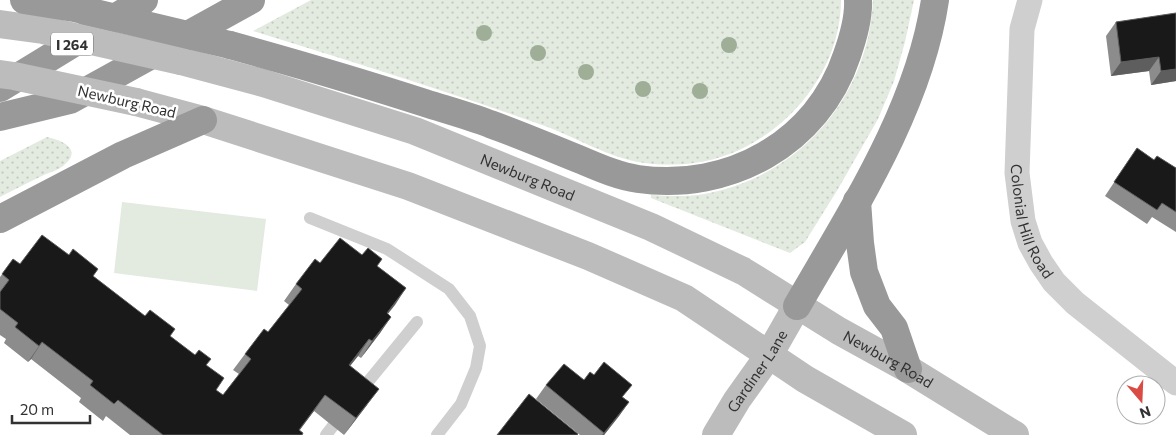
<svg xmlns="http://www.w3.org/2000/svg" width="1176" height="435" viewBox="0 0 1176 435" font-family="Commissioner,sans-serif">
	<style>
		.green { fill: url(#green-dots) }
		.pitch { fill: #e3eadf }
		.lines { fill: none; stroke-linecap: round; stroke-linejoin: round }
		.service { stroke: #cfcfcf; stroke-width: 12 }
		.minor { stroke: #cfcfcf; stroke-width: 25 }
		.secondary { stroke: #bcbcbc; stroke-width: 28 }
		.motorway { stroke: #999; stroke-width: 28 }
		.secondary-bridge { stroke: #bcbcbc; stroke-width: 28 }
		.motorway-bridge { stroke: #999; stroke-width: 28 }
		.tree { fill: #9fae97 }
		.wall { fill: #8c8c8c }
		.shaded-wall { fill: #5e5e5e }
		.building { fill: #191919; stroke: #5e5e5e }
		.labels { text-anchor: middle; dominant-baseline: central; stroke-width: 5; stroke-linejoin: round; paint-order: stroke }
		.shield { fill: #fff; stroke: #707070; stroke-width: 1 }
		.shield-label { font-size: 14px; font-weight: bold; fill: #323232 }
		.street-label { font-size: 15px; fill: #323232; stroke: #fff }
	</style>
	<defs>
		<pattern id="green-dots" width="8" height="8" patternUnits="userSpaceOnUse" patternTransform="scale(1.25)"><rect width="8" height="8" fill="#e3eadf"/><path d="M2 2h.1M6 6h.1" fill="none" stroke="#c3c9c0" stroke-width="1.8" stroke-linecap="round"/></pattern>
	</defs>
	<rect width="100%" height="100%" fill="#fff"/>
	<g class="green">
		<path d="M 311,0 L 841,0 C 841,80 772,153 694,163 C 678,165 660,165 645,163 C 608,158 576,137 542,125 C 446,91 350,61 253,31 Z"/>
		<path d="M 873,0 L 914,0 L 905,42 L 894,81 L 878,119 L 838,189 L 805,242 L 790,253 L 651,198 L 651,195 C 669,196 687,197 704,194 C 800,177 869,96 873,0 Z"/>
		<path d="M 47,137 C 62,140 84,150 63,166 C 58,170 51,172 46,174 C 30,182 15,189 0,197 L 0,161 Z"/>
	</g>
	<polygon class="pitch" points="122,202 266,219 257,291 114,273"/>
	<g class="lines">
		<g class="service">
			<polyline points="310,218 387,249 449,289 470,316 480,346 476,368 461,404 437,435"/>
			<polyline points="358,394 417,322"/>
			<polyline points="326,435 333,426"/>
		</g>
		<path class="minor" id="s1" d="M 1030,0 L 1022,29 L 1017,173 L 1023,221 L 1030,243 L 1041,263 L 1054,282 L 1075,303 L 1176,383"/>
		<g class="secondary">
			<path id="s2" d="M 181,61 L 263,83 L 415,131 L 651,227 L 743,271 L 839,331 L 908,369 L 1015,435"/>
			<polyline points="136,102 203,120 408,186 588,256 684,298 805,379 903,435"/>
			<path id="s3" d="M 716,435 L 737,400 L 769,355 L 797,306"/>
		</g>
		<g class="motorway">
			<path d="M 230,45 C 295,63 360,82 425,103 C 447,110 469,116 490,124 C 521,135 551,148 581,160 C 600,168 618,176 638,179 C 729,192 818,143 847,55 C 853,38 859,18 858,0"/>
			<polyline points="0,88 144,0"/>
			<polyline points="0,117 70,100 251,0"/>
			<polyline points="857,201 860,243 864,272 877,306 894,328 908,369"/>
			<polyline points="0,219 123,155 203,120"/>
			<path d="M 797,306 C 851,212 919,109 935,0"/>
		</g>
		<g class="secondary-bridge">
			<polyline points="0,24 43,30 181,61"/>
			<polyline points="0,74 14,76 136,102"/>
		</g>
		<polyline class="motorway-bridge" points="24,0 74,8 230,45"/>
	</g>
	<g class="tree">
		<circle cx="484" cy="33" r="8"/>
		<circle cx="729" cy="45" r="8"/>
		<circle cx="538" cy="53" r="8"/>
		<circle cx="586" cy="72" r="8"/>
		<circle cx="643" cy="89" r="8"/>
		<circle cx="700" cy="91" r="8"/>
	</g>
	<g class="wall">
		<polygon points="1176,13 1176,81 1151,85 1149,71 1111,76 1106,36 1116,22"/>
		<polygon points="1137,148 1154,160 1176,168 1176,232 1152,217 1147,224 1105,196"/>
		<polygon points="13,259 20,264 93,276 207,365 216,390 223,395 239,374 233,370 245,354 268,332 289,305 284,301 296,284 320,263 377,266 406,288 387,314 391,317 380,333 361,358 358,356 350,366 367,405 344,435 314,411 300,430 302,435 130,435 106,416 103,421 79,402 81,398 31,359 28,362 4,343 6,339 0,335 0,277"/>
		<polygon points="584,380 623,397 629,402 619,416 604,435 580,435 536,399 546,385"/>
	</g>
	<g class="shaded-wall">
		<polygon points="1159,57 1149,71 1111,76 1121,62"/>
		<polygon points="1176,69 1176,81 1151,85 1161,71"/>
		<polygon points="406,288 395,305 375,330 387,313"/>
		<polygon points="391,317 380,333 361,358 372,341"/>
		<polygon points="369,339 358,356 337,382 349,365"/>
		<polygon points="42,342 31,359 28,362 39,346"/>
		<polygon points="379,389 367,405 344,435 356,418"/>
		<polygon points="325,395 314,411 295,435"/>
		<polygon points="629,402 619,416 604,435 602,435"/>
	</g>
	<g class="building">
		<polygon points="1176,13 1176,69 1161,71 1159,57 1121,62 1116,22"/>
		<polygon points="1137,148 1154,160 1157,156 1176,168 1176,212 1162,203 1157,210 1114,182"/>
		<polygon points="42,235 69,255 73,249 98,269 93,276 145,316 150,310 175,329 170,336 195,355 199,350 211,359 206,365 224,378 216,390 223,395 251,359 245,354 264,329 268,332 302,289 296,284 315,259 320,263 340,238 362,255 368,248 382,259 377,266 406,288 387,313 391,317 372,341 369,339 349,365 379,389 356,418 325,395 299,430 303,433 302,435 163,435 118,400 114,404 90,385 93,381 42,342 39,346 15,327 18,323 0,309 0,292 9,280 2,274 13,259 20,264"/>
		<polygon points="604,362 632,385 622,397 629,402 604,433 546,385 564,364 584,380 590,372 594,375"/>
		<polygon points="529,394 578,434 577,435 497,435"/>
	</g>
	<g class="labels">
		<rect class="shield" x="51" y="32.5" width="42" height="23" rx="4"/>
		<g class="shield-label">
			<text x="72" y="44">I 264</text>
		</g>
		<g class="street-label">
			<text transform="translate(127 101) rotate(13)">Newburg Road</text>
			<text stroke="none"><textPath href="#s2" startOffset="366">Newburg Road</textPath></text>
			<text stroke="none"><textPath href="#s1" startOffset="225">Colonial Hill Road</textPath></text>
			<text stroke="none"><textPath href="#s2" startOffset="771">Newburg Road</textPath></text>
			<text stroke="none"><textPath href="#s3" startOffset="76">Gardiner Lane</textPath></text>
		</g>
	</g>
	<g transform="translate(1141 400) rotate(161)"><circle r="24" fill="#ffffff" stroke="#adadad"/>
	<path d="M0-4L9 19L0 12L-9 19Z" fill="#da4b43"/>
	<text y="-8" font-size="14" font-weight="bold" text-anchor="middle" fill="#323232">N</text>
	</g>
	<path d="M12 415v8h78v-8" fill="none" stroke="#323232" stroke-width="2.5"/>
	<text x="20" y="415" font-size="15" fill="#323232" stroke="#ffffff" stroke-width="4" paint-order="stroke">20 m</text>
</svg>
